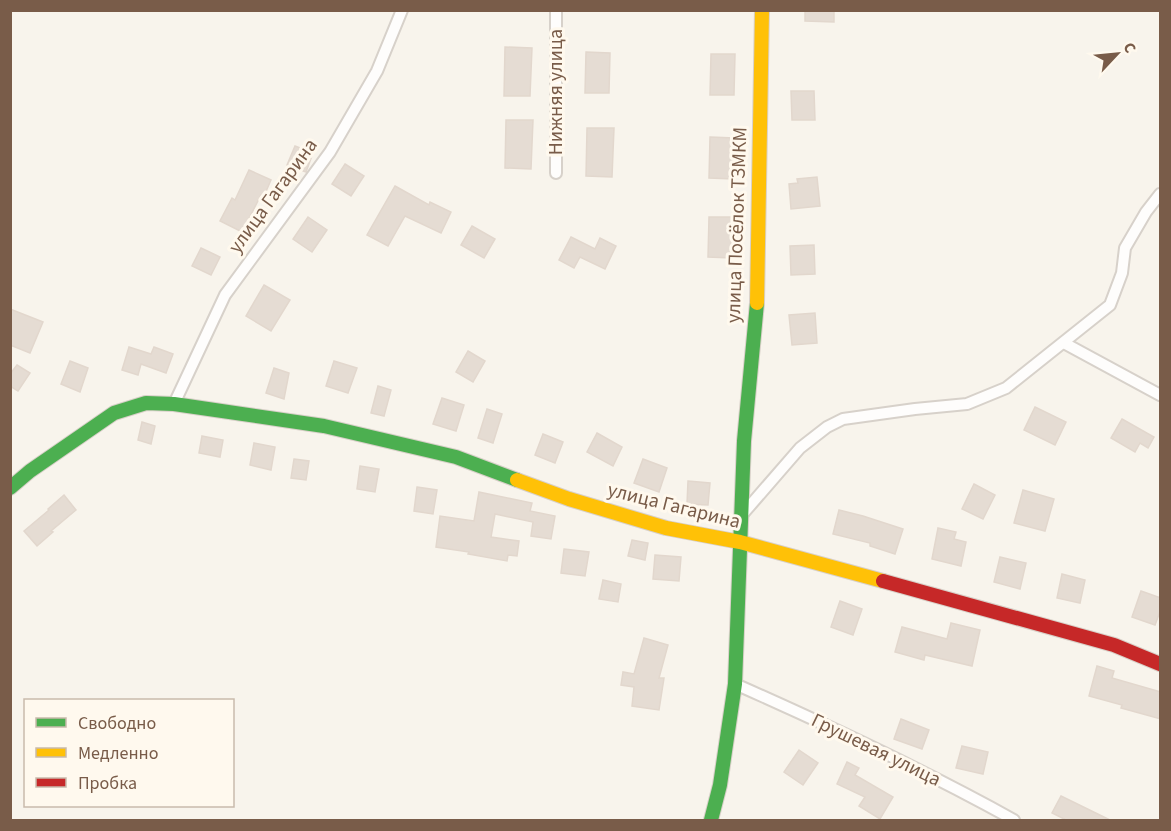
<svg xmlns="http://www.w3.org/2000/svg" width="1171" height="831" viewBox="0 0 1171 831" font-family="'Source Sans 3',sans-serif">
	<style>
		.building { fill: #e5dcd3; stroke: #e2d7cd; stroke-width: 1.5 }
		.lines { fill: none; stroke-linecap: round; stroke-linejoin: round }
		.street-casing { stroke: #d7d1ca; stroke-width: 14 }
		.fast-casing { stroke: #d8d0c8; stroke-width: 16 }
		.slow-casing { stroke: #d8d0c8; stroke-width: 16 }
		.jam-casing { stroke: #d8d0c8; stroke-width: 16 }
		.street { stroke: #fefdfc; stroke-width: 10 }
		.fast { stroke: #4caf50; stroke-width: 14 }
		.slow { stroke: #ffc107; stroke-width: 14 }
		.jam { stroke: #c62828; stroke-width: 14 }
		.labels { text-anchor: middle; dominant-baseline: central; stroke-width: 6; stroke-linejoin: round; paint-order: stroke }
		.street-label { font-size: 20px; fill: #795c49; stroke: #fff9ee }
	</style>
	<rect width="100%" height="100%" fill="#f8f4ec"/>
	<g class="building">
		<polygon points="805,10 834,10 834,22 805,21"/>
		<polygon points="505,47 532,48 530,96 504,96"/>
		<polygon points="586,52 610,53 609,93 585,93"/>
		<polygon points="711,54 735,54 734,95 710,95"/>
		<polygon points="791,91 814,91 815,120 792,120"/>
		<polygon points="506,120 533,120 531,169 505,168"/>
		<polygon points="587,128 614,128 612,177 586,176"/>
		<polygon points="710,137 734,138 733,179 709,178"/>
		<polygon points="295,146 313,153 306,172 287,165"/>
		<polygon points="345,164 364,176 351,196 332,184"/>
		<polygon points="249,170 271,180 264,196 261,195 242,232 220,221 232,198 235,200"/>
		<polygon points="817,177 820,206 791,209 789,184 798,183 797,179"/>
		<polygon points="395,186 429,205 430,202 451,212 441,233 405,216 388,246 367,235"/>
		<polygon points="308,217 327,230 312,252 293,239"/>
		<polygon points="709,217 732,217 731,258 708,257"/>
		<polygon points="472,226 495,239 484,258 461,245"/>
		<polygon points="571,237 595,249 600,238 616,246 605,269 580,257 574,268 559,260"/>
		<polygon points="814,245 815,274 791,275 790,246"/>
		<polygon points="201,248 220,257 211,275 192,266"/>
		<polygon points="264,285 290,300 271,331 246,316"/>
		<polygon points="10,309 43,322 30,353 10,345"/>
		<polygon points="815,313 817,343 792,345 789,315"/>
		<polygon points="129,347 151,354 154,347 173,354 166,373 141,364 138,375 122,370"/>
		<polygon points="468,351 485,361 473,382 456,372"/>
		<polygon points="70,361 88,368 80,392 61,384"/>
		<polygon points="334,361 357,368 348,393 326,386"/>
		<polygon points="17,365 30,373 18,391 10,386 10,374"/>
		<polygon points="274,368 289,373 284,399 266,393"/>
		<polygon points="378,386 391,390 384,416 371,413"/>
		<polygon points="442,398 464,405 456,431 433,424"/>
		<polygon points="1035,407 1066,422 1055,445 1024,430"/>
		<polygon points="487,409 502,414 493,443 478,438"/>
		<polygon points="1122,419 1154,437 1148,448 1140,443 1135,452 1111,438"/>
		<polygon points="142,422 155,426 151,444 138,440"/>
		<polygon points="597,433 622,447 613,466 587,452"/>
		<polygon points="543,434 563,442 555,463 535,455"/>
		<polygon points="202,436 223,440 220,457 199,453"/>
		<polygon points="254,443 275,447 271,470 250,465"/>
		<polygon points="294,459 309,461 306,480 291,478"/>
		<polygon points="643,459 667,468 659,492 634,483"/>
		<polygon points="360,466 379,469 375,492 357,489"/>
		<polygon points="688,481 710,483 708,505 687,504"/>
		<polygon points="974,484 995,495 983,519 962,509"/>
		<polygon points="417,487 437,490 433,514 414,511"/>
		<polygon points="1023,490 1054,499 1045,531 1014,523"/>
		<polygon points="479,492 532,503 530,511 555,516 551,539 531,536 533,522 495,514 491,537 519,541 517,556 508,555 507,561 468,554 469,552 436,547 440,516 474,521"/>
		<polygon points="64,495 76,510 51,531 53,532 37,546 24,531 49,510 48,509"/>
		<polygon points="839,510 863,516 903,529 895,554 870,546 870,543 833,534"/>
		<polygon points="938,528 956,532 954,539 966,542 961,566 932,559"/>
		<polygon points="632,540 648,543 645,560 628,556"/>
		<polygon points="564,549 589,552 585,576 561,573"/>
		<polygon points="655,555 681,557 679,581 653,579"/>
		<polygon points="1000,557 1026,563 1020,589 994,582"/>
		<polygon points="1062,574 1085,580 1080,603 1057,598"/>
		<polygon points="603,580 621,584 618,602 599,599"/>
		<polygon points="1141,591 1161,598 1161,609 1155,625 1132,617"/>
		<polygon points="840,601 862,609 853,635 831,627"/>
		<polygon points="951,623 980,630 972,666 925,655 924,660 895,652 902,627 947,639"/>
		<polygon points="644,638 668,645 659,678 664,678 659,710 632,706 634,687 621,685 623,672 634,674"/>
		<polygon points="1097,666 1114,671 1112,678 1161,692 1161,719 1121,708 1122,705 1089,696"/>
		<polygon points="901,719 929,730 922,749 894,739"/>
		<polygon points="962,746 988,752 983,774 956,768"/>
		<polygon points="799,750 818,763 803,785 784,772"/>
		<polygon points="847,762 859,768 855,775 893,797 880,819 859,806 865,797 837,784"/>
		<polygon points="1061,796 1110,820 1066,820 1052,813"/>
	</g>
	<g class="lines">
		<g class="street-casing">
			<g id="street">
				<polyline points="556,10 556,173"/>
				<polyline points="1064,343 1160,395"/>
				<polyline points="174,404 225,295 330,152 377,71 402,10"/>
				<polyline points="741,516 800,448 827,427 843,419 915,409 967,404 1006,388 1110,305 1122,273 1125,248 1146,212 1160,194"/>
				<path d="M 735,684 C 830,726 924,770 1014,820"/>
			</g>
		</g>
		<g class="fast-casing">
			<g id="fast">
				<polyline points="10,488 30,471 114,413 146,403 174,404 324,426 456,457 517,480"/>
				<polyline points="711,820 720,785 735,684 744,441 757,303"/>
			</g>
		</g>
		<g class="slow-casing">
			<g id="slow">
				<polyline points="757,303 762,10"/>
				<polyline points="517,480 569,499 666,528 740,542 883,581"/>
			</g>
		</g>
		<g class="jam-casing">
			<polyline id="jam" points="883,581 1114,645 1160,664"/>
		</g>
		<use href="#street" class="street"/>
		<use href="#fast" class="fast"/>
		<use href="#slow" class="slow"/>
		<use href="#jam" class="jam"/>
	</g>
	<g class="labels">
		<g class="street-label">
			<text transform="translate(556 92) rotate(-90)">Нижняя улица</text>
			<text transform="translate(273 196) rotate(-54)">улица Гагарина</text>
			<text transform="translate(737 225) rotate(-88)">улица Посёлок ТЗМКМ</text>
			<text transform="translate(674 506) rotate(14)">улица Гагарина</text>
			<text transform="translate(876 750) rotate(26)">Грушевая улица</text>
		</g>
	</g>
	<rect width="1171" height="831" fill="none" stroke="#795c49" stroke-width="24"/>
	<rect x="24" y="699" width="210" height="108" fill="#fff9ee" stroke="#c9baac" stroke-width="1.5"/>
	<rect x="36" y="718" width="30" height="9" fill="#4caf50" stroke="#c9baac" stroke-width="1.5"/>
	<text x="78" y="729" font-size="18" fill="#795c49">Свободно</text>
	<rect x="36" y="748" width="30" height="9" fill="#ffc107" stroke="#c9baac" stroke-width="1.5"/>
	<text x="78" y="759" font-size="18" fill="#795c49">Медленно</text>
	<rect x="36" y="778" width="30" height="9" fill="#c62828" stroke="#c9baac" stroke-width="1.5"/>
	<text x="78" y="789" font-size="18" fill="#795c49">Пробка</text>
	<g transform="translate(1117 54) rotate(64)" stroke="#fff9ee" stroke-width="4.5" paint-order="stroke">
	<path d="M0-4.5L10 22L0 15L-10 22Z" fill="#795c49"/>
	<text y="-9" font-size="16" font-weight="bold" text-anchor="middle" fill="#795c49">С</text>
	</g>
</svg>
